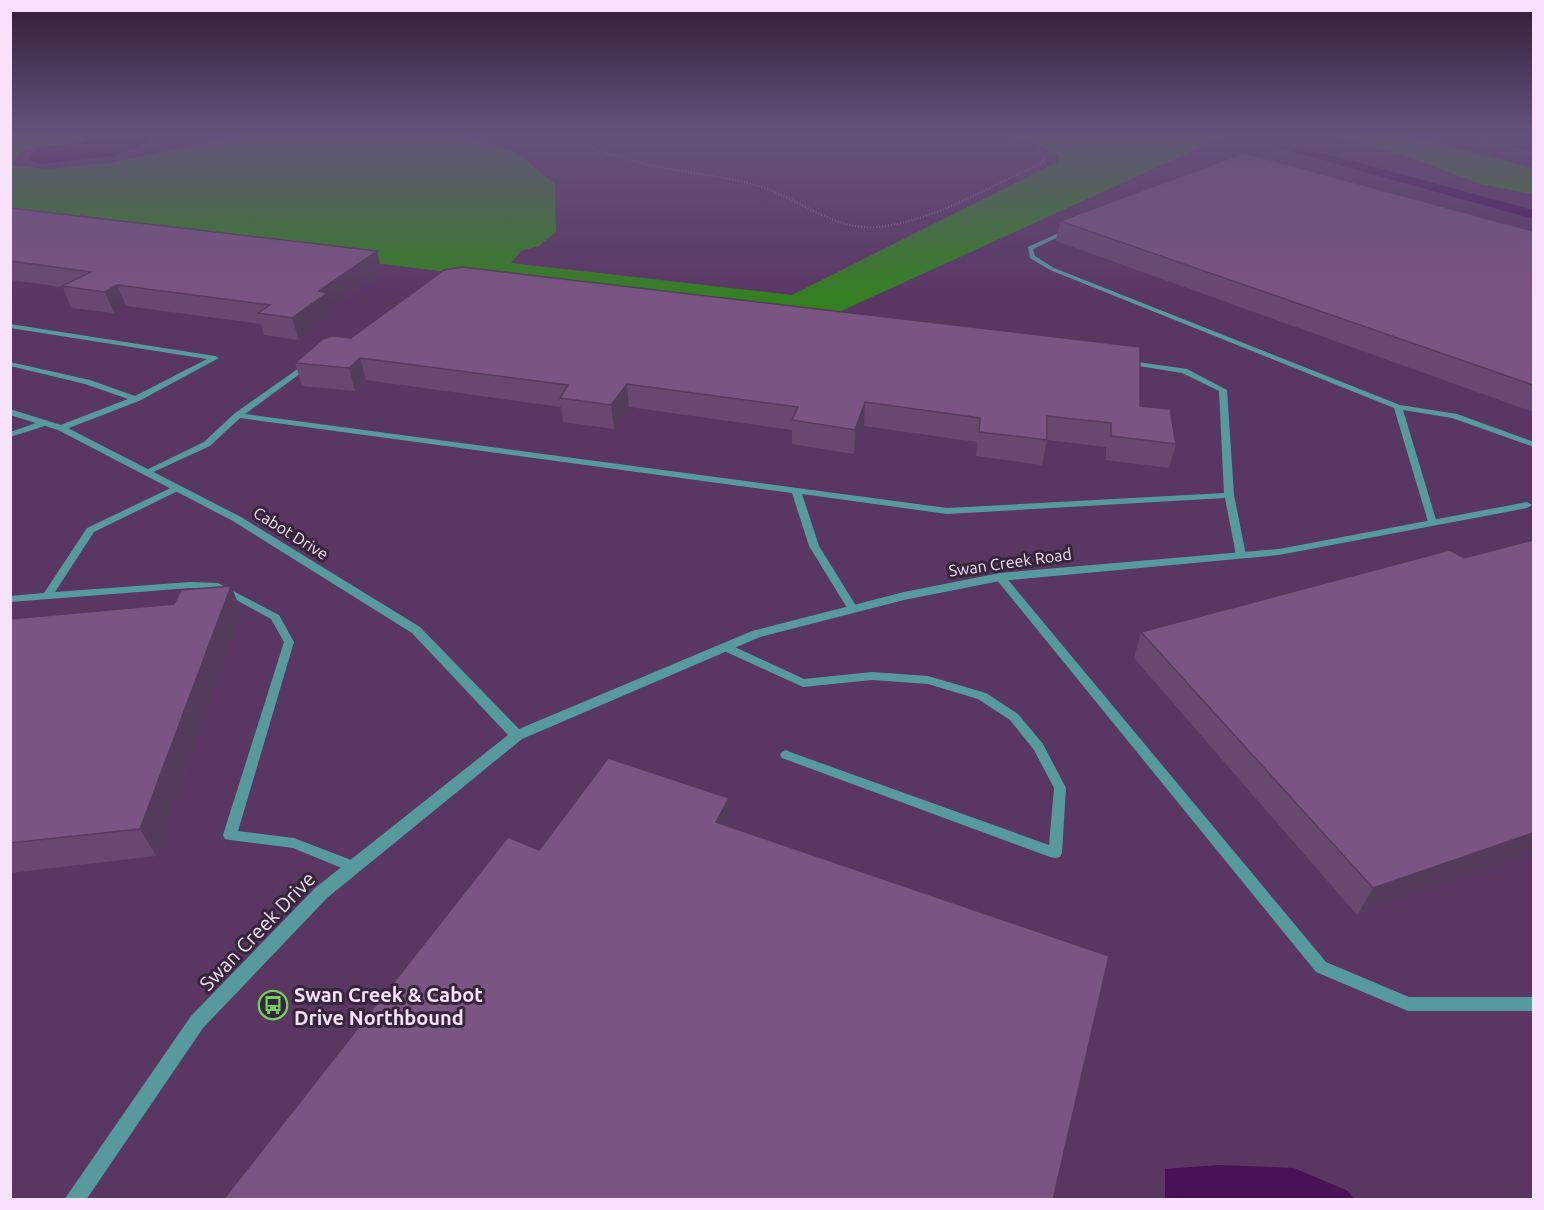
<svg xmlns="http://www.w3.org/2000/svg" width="1544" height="1210" viewBox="0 0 1544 1210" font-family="Ubuntu,sans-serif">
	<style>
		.green { fill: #338120 }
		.water { fill: #4a1256 }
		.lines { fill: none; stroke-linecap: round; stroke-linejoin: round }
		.path { stroke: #8e6e95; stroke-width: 2; stroke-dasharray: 1 2; stroke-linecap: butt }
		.service { fill: #569a9e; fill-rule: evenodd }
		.minor { fill: #569a9e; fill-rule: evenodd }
		.wall { fill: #694870 }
		.shaded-wall { fill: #553b5b }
		.building { fill: #7a5482; stroke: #553b5b; stroke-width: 1.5 }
		.labels { text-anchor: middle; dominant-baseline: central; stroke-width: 6; stroke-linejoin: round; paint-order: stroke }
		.street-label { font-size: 16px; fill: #f7e1fc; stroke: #36263a }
		.near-street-label { font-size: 20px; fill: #f7e1fc; stroke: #36263a }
		.near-poi-label { font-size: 20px; font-weight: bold; fill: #f7e1fc; stroke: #36263a; text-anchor: start }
	</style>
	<rect width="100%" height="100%" fill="#5a3663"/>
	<g class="green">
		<polygon points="11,133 71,133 85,136 84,140 77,142 31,148 20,153 12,165 46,169 110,163 251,133 455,133 517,153 555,184 556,232 539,246 521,251 511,263 792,295 1057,162 1060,155 1007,133 1232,133 828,317 11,220"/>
		<polygon points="1324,133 1400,133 1533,168 1533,194 1480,184 1409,157"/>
	</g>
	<g class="water">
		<path d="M 82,133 L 150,133 L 150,138 L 138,148 L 124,151 L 115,156 L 41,164 L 28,160 C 38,136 80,153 96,136 Z"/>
		<polygon points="1286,143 1533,210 1533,219 1275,147"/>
		<polygon points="1219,1165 1294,1168 1348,1191 1354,1199 1165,1199 1165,1169"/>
	</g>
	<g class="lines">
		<g class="path">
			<path d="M 556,133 C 588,147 621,159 655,166 C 695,175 736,176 775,192 C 808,206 838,230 877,227 C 930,222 981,191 1029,169 L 1041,163 L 1045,158 L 1038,150 L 988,133"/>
			<polyline points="1442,133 1534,154"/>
		</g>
		<g class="service">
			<polygon points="1068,229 1073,230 1033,249 1035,256 1054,268 1400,405 1457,414 1534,442 1534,447 1452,418 1403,410 1437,523 1435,525 1429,525 1394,408 1050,270 1030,258 1028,247"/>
			<polygon points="10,324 215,356 219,358 139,401 61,431 58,430 58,426 128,399 85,384 10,366 10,362 90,380 135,396 207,359 10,328"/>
			<polygon points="1123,360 1187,369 1227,390 1234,495 1246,555 1245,557 1237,557 1236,555 1225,498 947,514 802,494 819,546 858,609 853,612 849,611 809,546 792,493 240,418 210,446 149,474 146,475 142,472 204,442 235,413 309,361 312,361 312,365 245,414 947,508 1224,493 1219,391 1182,373 1126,364 1122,362"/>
			<polygon points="45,420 48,421 48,425 10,437 10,432"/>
			<polygon points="177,485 182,488 180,490 94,532 55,592 190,582 218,583 279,615 294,642 238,831 294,838 359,863 361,867 359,871 354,873 349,871 293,848 230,840 225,839 223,835 284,642 271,619 216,589 190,588 10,602 10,596 44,593 87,528"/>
			<polygon points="1000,574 1004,575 1326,962 1409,997 1534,997 1534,1011 1408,1011 1316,972 996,579 995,577"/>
			<polygon points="726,643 804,679 872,672 928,676 986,693 1018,714 1043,744 1066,788 1062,853 1060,857 1055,858 1050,857 782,758 780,755 782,752 786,750 790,752 1049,845 1054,788 1034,750 1010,720 978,699 928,684 872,680 803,687 722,650 721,647 722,644"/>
		</g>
		<polygon class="minor" points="10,409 64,426 241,517 420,627 519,729 752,631 904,592 1000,573 1279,549 1527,502 1532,505 1527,508 1279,555 1000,581 904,600 760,637 522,739 327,898 203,1028 86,1200 64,1200 191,1016 315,888 508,735 412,633 233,521 58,430 10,415"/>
	</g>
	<g class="wall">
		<polygon points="10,208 377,251 382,272 331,308 333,314 299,340 264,335 261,324 126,306 114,313 71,308 63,287 10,280"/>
		<polygon points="1060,221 1533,231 1533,412 1056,241"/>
		<polygon points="323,339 1140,406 1176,444 1169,468 1106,460 1106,447 1047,440 1042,465 976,456 977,442 864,426 854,454 792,444 792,430 629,407 614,429 563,422 561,407 366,380 355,391 302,386 295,363"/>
		<polygon points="242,612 156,856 10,873 10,619"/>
		<polygon points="1141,632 1533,854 1357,915 1134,658"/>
	</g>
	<g class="shaded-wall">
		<polygon points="377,251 382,272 331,308 333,314 299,340 292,318 319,291"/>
		<polygon points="117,285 126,306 114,313 105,292"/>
		<polygon points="360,358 366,380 355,391 349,368"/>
		<polygon points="627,384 629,407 614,429 611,405"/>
		<polygon points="865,402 864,426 854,454 855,430"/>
		<polygon points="231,586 242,612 156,856 140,829"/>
		<polygon points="729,798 730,826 717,849 716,822"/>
		<polygon points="1533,833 1533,854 1357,915 1373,888"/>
	</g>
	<g class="building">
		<polygon points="1244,153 1533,231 1533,385 1060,221"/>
		<polygon points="10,208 377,251 319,291 327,293 292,318 258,313 270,305 117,285 105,292 62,286 91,272 10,261"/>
		<polygon points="462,267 1140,347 1140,406 1170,409 1176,444 1111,436 1111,423 1047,416 1047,440 979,432 980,418 865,402 855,430 792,420 798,407 627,384 611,405 560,398 568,385 360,358 349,368 295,363 323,339 331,336 351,338 444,270"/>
		<polygon points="1533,540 1533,833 1373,888 1141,632 1450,550 1464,558"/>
		<polygon points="231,586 140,829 10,843 10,619 174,604 181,590"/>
		<polygon points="608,758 729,798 716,822 1109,956 1053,1200 223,1200 508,837 539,850"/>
	</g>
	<linearGradient id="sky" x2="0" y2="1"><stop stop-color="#321e36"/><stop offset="0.44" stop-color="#65527c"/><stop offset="1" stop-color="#65527c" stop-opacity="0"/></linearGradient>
	<rect width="1544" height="302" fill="url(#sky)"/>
	<defs>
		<g id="bus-ring" transform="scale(1.5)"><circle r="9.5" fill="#36263a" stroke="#72d25d" stroke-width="1.5"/><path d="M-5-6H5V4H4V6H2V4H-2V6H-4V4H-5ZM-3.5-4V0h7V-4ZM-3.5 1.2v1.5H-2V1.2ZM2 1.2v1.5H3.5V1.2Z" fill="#72d25d"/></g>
	</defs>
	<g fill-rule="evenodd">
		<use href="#bus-ring" x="273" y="1005"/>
	</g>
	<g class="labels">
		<g class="street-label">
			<text transform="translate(291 533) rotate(32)">Cabot Drive</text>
			<text transform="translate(1010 562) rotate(-8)">Swan Creek Road</text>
		</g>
		<g class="near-street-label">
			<text transform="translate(257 931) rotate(-46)">Swan Creek Drive</text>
		</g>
		<g class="near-poi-label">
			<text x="294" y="994">Swan Creek &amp; Cabot<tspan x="294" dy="23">Drive Northbound</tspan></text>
		</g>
	</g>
	<rect width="1544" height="1210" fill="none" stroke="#f7e1fc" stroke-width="24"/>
</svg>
